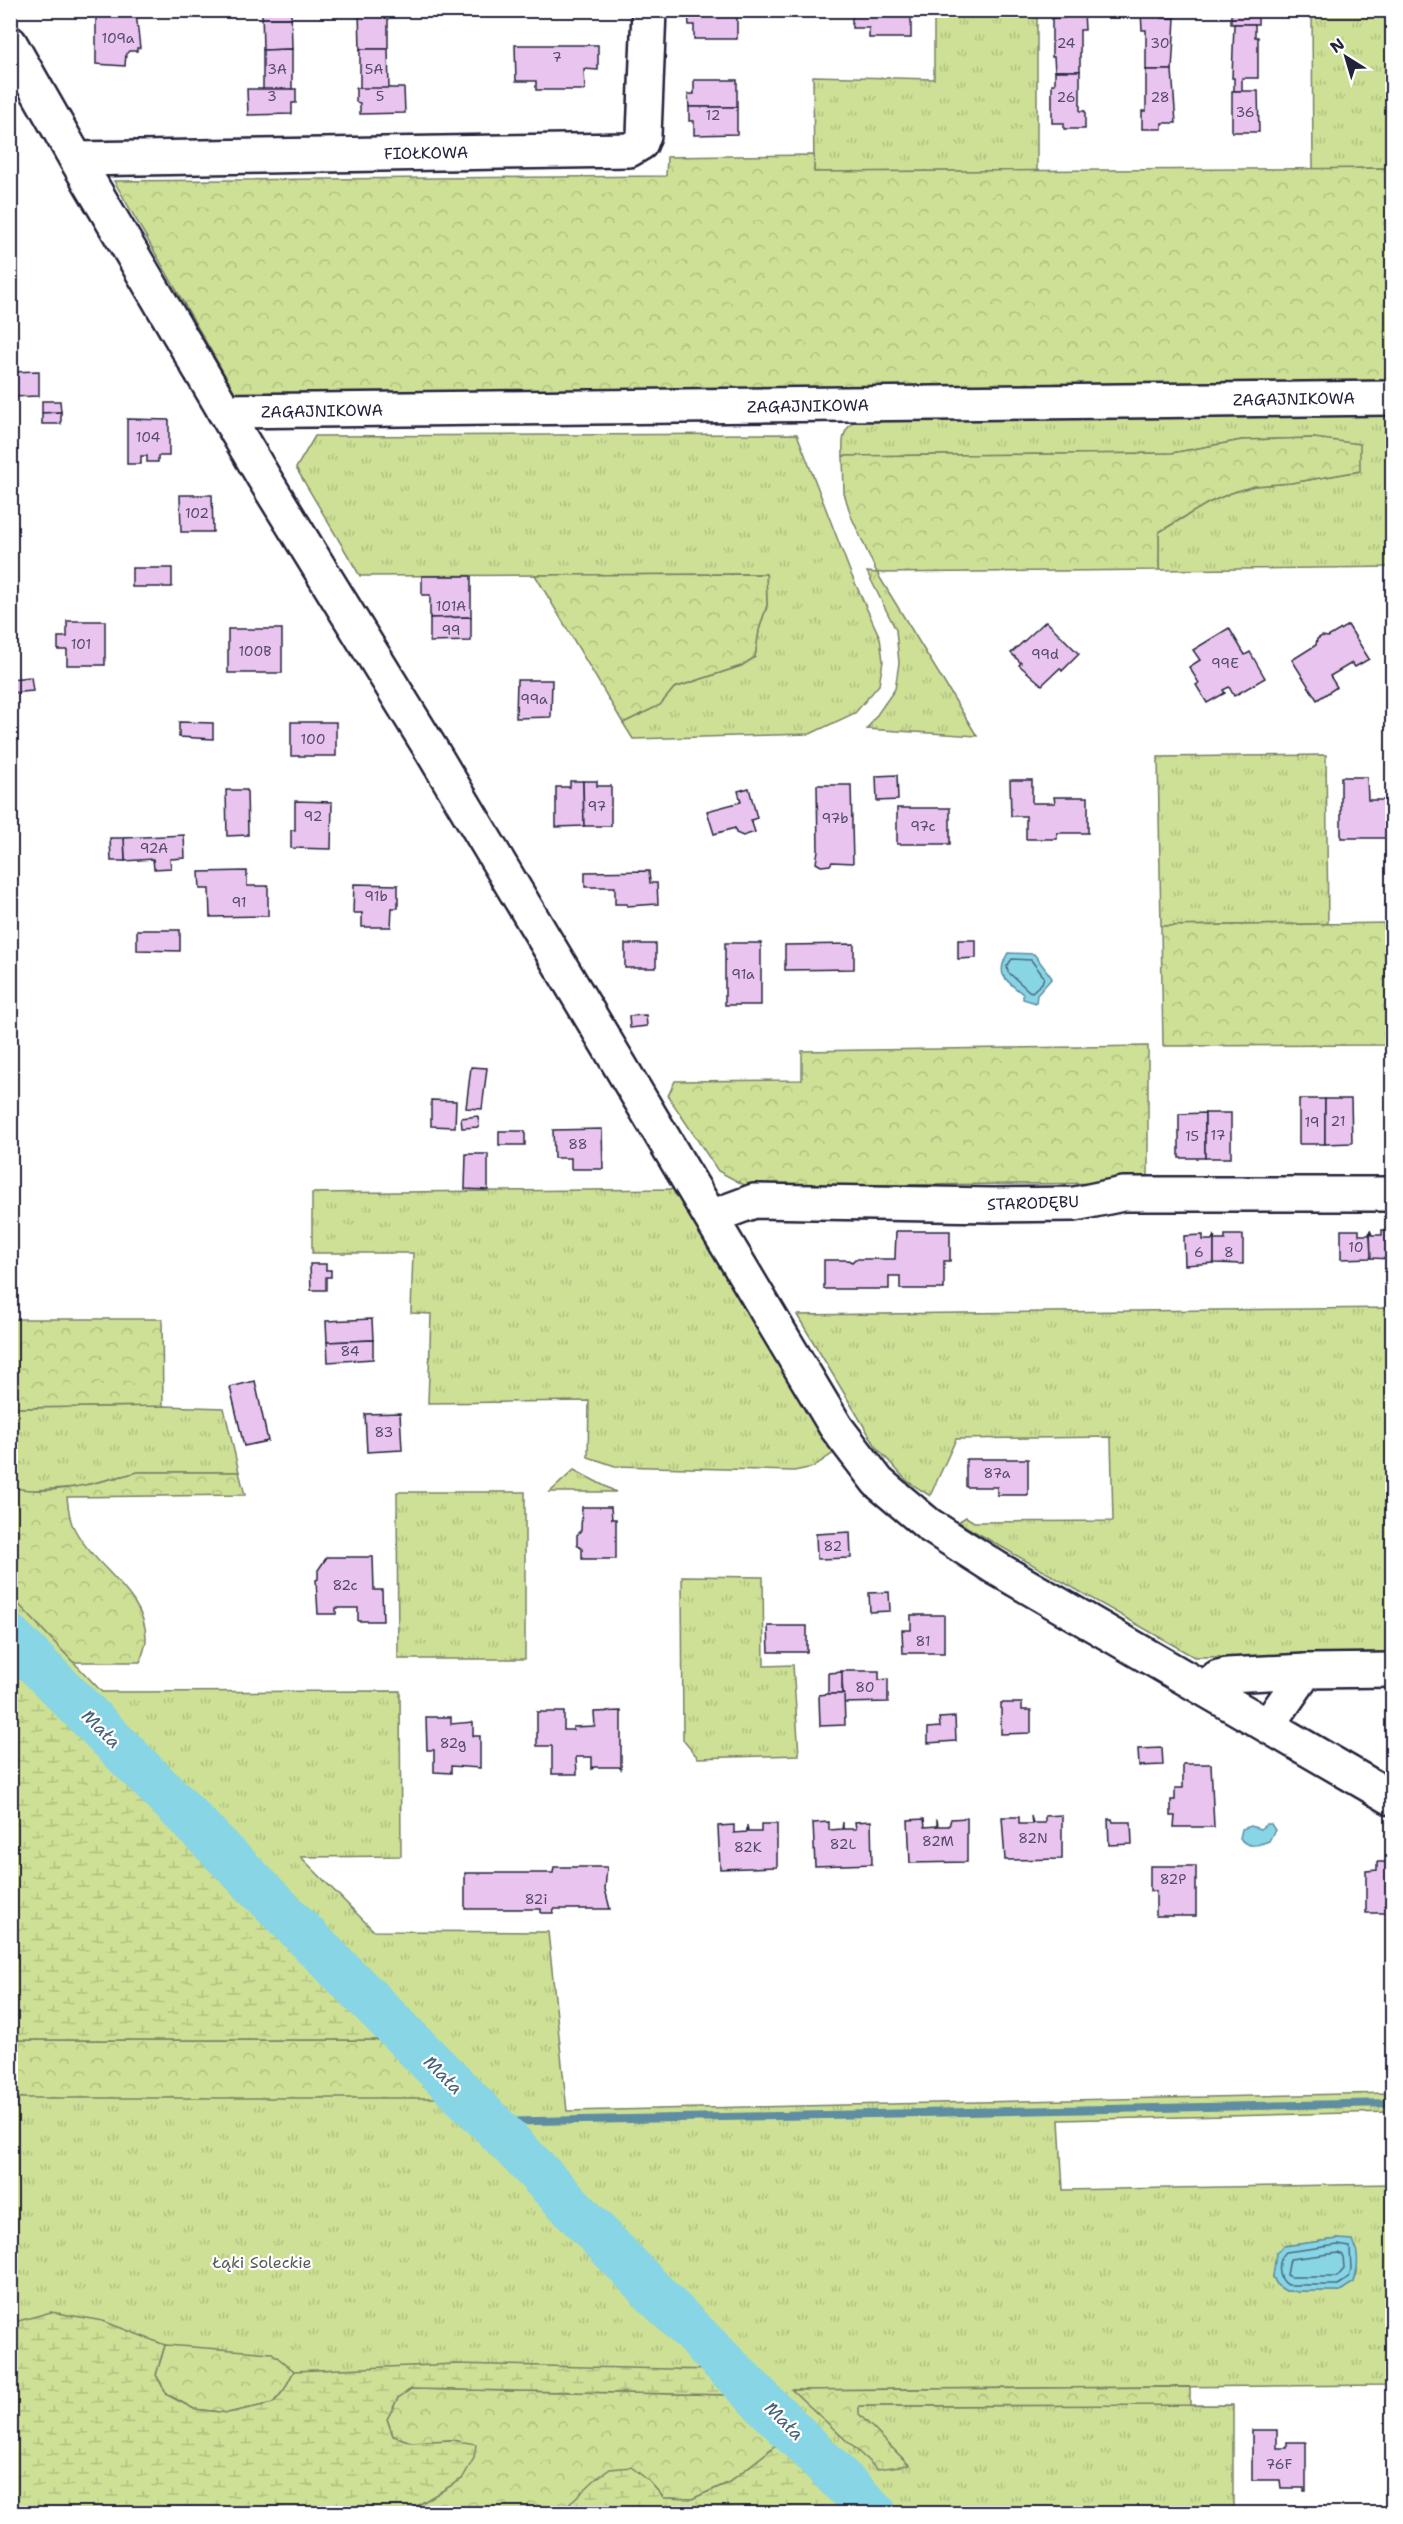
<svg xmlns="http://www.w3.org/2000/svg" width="1403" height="2524" viewBox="0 0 1403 2524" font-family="'Shantell Sans',sans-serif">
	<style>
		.grass { fill: url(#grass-tufts); stroke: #788168; stroke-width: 1.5; fill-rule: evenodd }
		.forest { fill: url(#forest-crowns); stroke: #788168; stroke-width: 1.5 }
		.wetland { fill: url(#wetland-marsh); stroke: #788168; stroke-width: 1.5 }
		.water { fill: #87d5e5; stroke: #5f8da1; stroke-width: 1.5 }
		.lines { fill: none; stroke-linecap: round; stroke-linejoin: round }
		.shore { stroke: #4a6a7f; stroke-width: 1.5 }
		.stream { stroke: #5f8da1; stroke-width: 8 }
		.river { stroke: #87d5e5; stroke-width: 45 }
		.building { fill: #e9c4ee; stroke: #22223b; stroke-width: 1.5 }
		.minor-casing { stroke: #22223b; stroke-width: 38 }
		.minor { stroke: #fff; stroke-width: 33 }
		.labels { text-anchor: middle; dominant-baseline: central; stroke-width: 4.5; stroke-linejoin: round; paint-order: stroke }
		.number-label { font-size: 14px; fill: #544a68 }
		.street-label { font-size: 16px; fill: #22223b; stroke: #fff }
		.park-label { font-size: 16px; fill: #555b56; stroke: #fff }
		.water-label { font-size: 18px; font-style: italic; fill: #456176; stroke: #fff }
	</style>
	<defs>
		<pattern id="grass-tufts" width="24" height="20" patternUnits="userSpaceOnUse" patternTransform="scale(1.5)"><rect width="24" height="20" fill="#cde095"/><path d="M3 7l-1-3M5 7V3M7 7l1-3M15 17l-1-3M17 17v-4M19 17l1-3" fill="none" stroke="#b0c081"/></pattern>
		<pattern id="forest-crowns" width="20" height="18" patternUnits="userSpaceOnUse" patternTransform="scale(1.5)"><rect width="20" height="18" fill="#cde095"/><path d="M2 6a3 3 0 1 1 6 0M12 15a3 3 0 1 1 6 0" fill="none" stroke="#b0c081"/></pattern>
		<pattern id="wetland-marsh" width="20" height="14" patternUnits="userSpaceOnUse" patternTransform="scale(1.5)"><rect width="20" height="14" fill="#cde095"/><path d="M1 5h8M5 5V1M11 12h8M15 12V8" fill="none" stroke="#b0c081"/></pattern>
	</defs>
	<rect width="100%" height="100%" fill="#fff"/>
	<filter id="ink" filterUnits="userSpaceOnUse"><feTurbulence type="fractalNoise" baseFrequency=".0167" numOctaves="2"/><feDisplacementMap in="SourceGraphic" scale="12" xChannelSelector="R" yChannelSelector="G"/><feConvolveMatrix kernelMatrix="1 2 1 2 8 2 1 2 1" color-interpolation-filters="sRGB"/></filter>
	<g filter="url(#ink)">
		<g class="grass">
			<polygon points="934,11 1037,11 1037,171 814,172 813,76 934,79"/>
			<polygon points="1312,11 1392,11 1392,168 1313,169"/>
			<path d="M 1392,407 L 1392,567 L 1159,570 L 1159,532 L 1208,503 L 1231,493 L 1254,486 L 1291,483 L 1359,471 L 1314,438 L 1242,440 L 1172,453 L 843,456 C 842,436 843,430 858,417 Z"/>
			<polygon points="797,434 851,574 880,638 883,661 879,685 855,713 810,734 633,739 623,723 660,705 674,688 741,666 755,657 759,630 767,605 766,574 360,576 296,468 315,436"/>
			<polygon points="867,572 877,573 977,736 867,729 895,689 899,663 896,630"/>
			<polygon points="1326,755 1328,924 1161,926 1158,757"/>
			<polygon points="675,1189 745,1310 835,1452 813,1467 794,1471 615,1466 588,1457 589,1401 428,1403 431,1314 411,1313 413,1253 312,1253 312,1193"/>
			<polygon points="1392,1308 1392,1656 1194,1657 958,1522 966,1517 974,1522 1113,1521 1111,1437 956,1439 930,1496 907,1481 877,1448 797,1315"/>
			<polygon points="163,1406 224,1408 239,1472 139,1472 77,1487 26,1491 11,1487 10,1408"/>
			<polygon points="574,1470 616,1492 550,1492"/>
			<polygon points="397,1492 525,1492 525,1659 398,1659"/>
			<polygon points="682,1576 763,1577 764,1666 793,1665 799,1755 698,1758 683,1740"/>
			<path d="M 11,1596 L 102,1692 L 400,1691 L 401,1856 L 301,1857 L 374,1931 L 548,1932 L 567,2111 L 1392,2093 L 1392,2112 L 1059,2120 L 1063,2190 L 1392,2184 L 1392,2385 L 793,2390 L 908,2464 L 858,2414 L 859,2406 L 1233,2405 L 1233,2513 L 11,2513 L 10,1673 L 29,1666 L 11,1648 ZM 1338,2239 L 1356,2247 L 1357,2271 L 1354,2282 L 1340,2291 L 1286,2291 L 1278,2286 L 1273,2277 L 1275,2266 L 1284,2246 Z"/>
		</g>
		<g class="forest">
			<polygon points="814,155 814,172 1392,168 1392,381 237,396 114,181 666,176 667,157"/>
			<polygon points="1314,438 1360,444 1360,471 1291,483 1254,486 1231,493 1208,503 1159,532 1159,570 877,573 851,516 844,493 843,456 1172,453 1242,440"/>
			<polygon points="766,574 767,605 759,630 755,657 741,666 674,688 660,705 623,723 535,575"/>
			<polygon points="1392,923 1392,1045 1163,1046 1161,926"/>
			<polygon points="1148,1046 1148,1183 746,1186 718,1171 668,1096 675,1081 802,1080 802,1051"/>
			<polygon points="10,1319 162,1319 163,1406 11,1408"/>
			<path d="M 138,1472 L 239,1472 L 245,1495 L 67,1497 C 68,1505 69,1516 72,1524 C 90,1565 147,1593 146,1639 C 146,1647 142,1655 140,1662 L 73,1662 L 11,1596 L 11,1487 C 52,1497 98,1482 138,1472 Z"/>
			<polygon points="10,2040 386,2040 445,2098 11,2098"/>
			<polygon points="165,2345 272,2353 294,2371 284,2390 273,2403 228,2413 194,2409 167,2394 156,2375"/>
			<polygon points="1190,2387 1190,2405 859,2406 859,2414 909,2465 877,2469 792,2390"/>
			<polygon points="411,2389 737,2395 783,2440 728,2483 692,2499 664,2498 648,2480 572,2501 564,2513 405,2513 462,2479 452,2440 411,2442 393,2436 387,2419 398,2398"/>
		</g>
		<g class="wetland">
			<polygon points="10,1648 29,1666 386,2040 11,2040"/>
			<polygon points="51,2312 103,2321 165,2345 156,2375 167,2395 194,2409 228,2413 273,2403 284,2390 294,2371 456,2364 712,2370 737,2395 411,2389 398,2398 387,2419 393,2436 411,2442 452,2440 476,2444 474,2458 462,2479 405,2513 11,2513 11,2323"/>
			<polygon points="783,2440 858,2513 564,2513 572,2501 597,2478 610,2469 631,2467 648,2480 664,2498 692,2499 728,2483"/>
		</g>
		<g class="water">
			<path d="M 1008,953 L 1034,954 L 1052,978 L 1037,995 L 1036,1003 L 1023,999 L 1023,994 C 1005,980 995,975 1008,953 Z"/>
			<path d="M 1267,1824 L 1271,1824 L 1275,1830 L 1269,1841 C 1259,1845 1247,1849 1240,1838 L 1242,1829 L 1251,1826 L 1260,1829 Z"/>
			<path d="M 1338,2239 L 1353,2240 C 1359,2253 1358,2269 1354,2282 L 1340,2291 L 1286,2291 L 1278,2286 L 1273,2277 L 1276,2253 L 1284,2246 Z"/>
		</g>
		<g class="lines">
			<g class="shore">
				<polygon points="1012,959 1031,960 1044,977 1042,983 1032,992 1029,991 1008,972 1007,966"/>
				<path d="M 1338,2245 L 1350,2247 L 1351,2270 L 1349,2278 L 1338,2285 L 1288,2285 C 1277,2279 1277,2260 1286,2252 Z"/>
				<polygon points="1338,2253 1343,2255 1344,2269 1337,2277 1291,2277 1287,2275 1290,2259"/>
			</g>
			<polyline class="stream" points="490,2122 1392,2103"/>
			<polyline class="river" points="10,1637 490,2122 657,2296 875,2514"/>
		</g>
		<g class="building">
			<polygon points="108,10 135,10 136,13 140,48 137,48 137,51 129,51 126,54 125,66 96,64 96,14 108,14"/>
			<polygon points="262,10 291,10 292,49 263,50"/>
			<polygon points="359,10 388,10 388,49 360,49"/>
			<rect x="688" y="10" width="49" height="2"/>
			<polygon points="852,10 911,10 911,38 869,38 869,28 852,28"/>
			<rect x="1231" y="10" width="27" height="14"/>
			<polygon points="688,12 737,12 737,39 694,39 694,25 689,25"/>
			<polygon points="1064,12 1084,12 1085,30 1080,30 1080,71 1055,71 1054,57 1052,57 1052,18 1064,18"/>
			<polygon points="1141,12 1162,12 1162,18 1175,18 1172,70 1146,70 1146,30 1142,30"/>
			<polygon points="1234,24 1255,24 1255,37 1258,37 1258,78 1242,78 1242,91 1234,91 1234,78 1232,78"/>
			<polygon points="515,45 598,45 598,70 584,69 585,90 536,90 536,81 516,81"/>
			<polygon points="292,49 292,89 263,90 263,50"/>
			<polygon points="360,49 388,49 389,89 360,89"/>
			<polygon points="1146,70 1172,70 1176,123 1162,123 1162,129 1142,129 1142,111 1146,111"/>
			<polygon points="1055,71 1080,71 1080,111 1085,111 1085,129 1064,129 1064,123 1052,123 1052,84 1055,84"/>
			<polygon points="694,80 737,80 737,107 689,107 688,94 694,94"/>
			<polygon points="356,88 404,88 405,113 360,114 360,103 356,102"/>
			<polygon points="247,89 296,89 296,103 292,103 292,114 248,115"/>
			<polygon points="1232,91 1258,91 1259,132 1232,132"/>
			<polygon points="689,107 737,107 737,134 694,135 694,121 689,121"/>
			<polygon points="10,231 11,240 14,240 16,269 10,270"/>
			<polygon points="39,371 39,396 10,397 10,372"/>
			<polygon points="42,401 60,401 61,412 42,413"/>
			<polygon points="61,412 61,424 42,424 42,413"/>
			<polygon points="127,419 169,420 169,456 158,456 158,462 147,462 147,456 141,456 141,464 127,464"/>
			<polygon points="180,495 212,495 213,532 181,532"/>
			<rect x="132" y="568" width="40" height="19"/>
			<polygon points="422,576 471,576 471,617 430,618 430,595 422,595"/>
			<polygon points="471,617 471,641 430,642 430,618"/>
			<polygon points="67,621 105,621 105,665 67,665 67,650 58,650 58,637 67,637"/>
			<polygon points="1046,621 1079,654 1062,671 1060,668 1042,685 1019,665 1021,663 1011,653"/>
			<polygon points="1348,625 1369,659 1355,667 1352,663 1330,676 1337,687 1317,700 1292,660 1316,645 1317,639 1322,636 1328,637"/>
			<polygon points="1229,628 1245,655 1250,652 1265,678 1234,696 1229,687 1223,690 1225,693 1207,703 1196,685 1199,683 1189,667 1200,660 1193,650"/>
			<rect x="228" y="629" width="54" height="44"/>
			<polygon points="31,677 33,691 10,693 10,679"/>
			<polygon points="517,680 552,680 551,717 516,718"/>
			<polygon points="179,722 213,723 213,739 179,737"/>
			<rect x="291" y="722" width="45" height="34"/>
			<polygon points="897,775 898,800 877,801 876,776"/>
			<polygon points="1341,777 1367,777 1368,800 1392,800 1392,838 1341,838"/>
			<polygon points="1010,780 1032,780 1032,803 1055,803 1054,797 1088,797 1088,833 1057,833 1057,839 1026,839 1026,816 1011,816"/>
			<polygon points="570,781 583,781 584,826 556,827 556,787 570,787"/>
			<polygon points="583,781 597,781 597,786 611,786 611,826 584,826"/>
			<polygon points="817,785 851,785 853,863 832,862 830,865 821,866 816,863 818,850"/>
			<polygon points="749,788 757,818 751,820 755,832 743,836 736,833 735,828 714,834 707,811 741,802 738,791"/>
			<polygon points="226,790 247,790 248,835 227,836"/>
			<polygon points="295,801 332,802 331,849 291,848 291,830 295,830"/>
			<rect x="897" y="808" width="53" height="36"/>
			<polygon points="184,835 185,858 170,859 171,868 154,869 153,859 125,861 124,838"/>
			<polygon points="110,838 124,838 125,861 111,861"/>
			<polygon points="247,871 247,886 268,886 268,916 210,917 209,889 200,889 199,872"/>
			<polygon points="649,871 650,883 657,883 658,904 627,906 627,904 615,904 615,887 585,887 585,872"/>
			<polygon points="354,884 398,885 398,908 392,908 391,927 362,927 362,913 353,913"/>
			<polygon points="137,930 180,930 180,951 137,950"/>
			<polygon points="958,940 976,940 976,958 958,959"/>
			<rect x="725" y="943" width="36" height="62"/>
			<rect x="625" y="944" width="31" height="24"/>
			<polygon points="854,944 854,969 785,970 785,945"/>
			<polygon points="646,1015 647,1026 630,1028 629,1016"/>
			<polygon points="471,1067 487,1068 482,1109 466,1108"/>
			<rect x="1299" y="1099" width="26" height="45"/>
			<polygon points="1325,1099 1351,1099 1352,1143 1325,1144"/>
			<polygon points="431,1100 456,1101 455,1127 431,1126"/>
			<polygon points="1205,1113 1205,1158 1179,1158 1179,1114"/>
			<rect x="1205" y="1113" width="26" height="45"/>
			<polygon points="478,1116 479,1127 462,1128 461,1118"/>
			<polygon points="602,1129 603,1169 571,1169 571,1158 554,1158 553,1130"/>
			<rect x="499" y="1131" width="26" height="14"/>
			<polygon points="466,1154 488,1154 488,1190 465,1189"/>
			<polygon points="1341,1230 1359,1230 1359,1235 1369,1235 1370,1230 1371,1258 1341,1259"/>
			<polygon points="1370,1230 1372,1235 1382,1235 1382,1230 1392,1230 1392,1259 1371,1258"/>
			<polygon points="896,1231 950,1231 950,1261 944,1261 944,1289 900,1289 900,1276 889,1276 889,1289 824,1289 824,1260 848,1260 852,1262 855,1259 895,1259"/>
			<polygon points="1203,1235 1203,1240 1212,1240 1214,1235 1214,1263 1185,1265 1184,1236"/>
			<polygon points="1214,1235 1215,1240 1225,1240 1225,1235 1243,1235 1243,1264 1214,1263"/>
			<polygon points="310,1264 326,1264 326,1270 331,1270 331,1277 326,1277 326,1290 311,1290"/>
			<polygon points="372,1319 373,1340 327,1342 326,1321"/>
			<polygon points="373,1340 373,1359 328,1362 327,1342"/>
			<polygon points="255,1381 268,1441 244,1446 230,1387"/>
			<polygon points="400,1413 402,1450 367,1452 365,1414"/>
			<polygon points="966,1459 1028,1459 1028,1495 997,1495 997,1487 966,1487"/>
			<polygon points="582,1507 611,1507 612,1519 616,1519 616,1559 582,1559 582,1549 577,1544 577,1535 581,1530"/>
			<polygon points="850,1532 851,1558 817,1559 816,1534"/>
			<polygon points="327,1557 373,1557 374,1590 382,1590 383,1621 358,1621 358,1608 336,1608 336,1614 318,1614 316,1580 318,1579 318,1570"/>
			<polygon points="889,1592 890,1611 870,1612 869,1593"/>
			<polygon points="911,1615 944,1615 944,1653 903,1653 902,1630 911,1630"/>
			<polygon points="768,1626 807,1626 807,1652 769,1652"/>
			<polygon points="841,1671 879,1671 879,1680 888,1679 888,1702 844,1703"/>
			<polygon points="842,1672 842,1694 828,1694 828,1673"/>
			<polygon points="828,1694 844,1694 845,1725 820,1726 819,1695"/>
			<polygon points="1001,1703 1022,1703 1022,1710 1031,1710 1031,1733 1001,1734"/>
			<polygon points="621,1711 621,1769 619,1767 594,1767 592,1769 592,1757 576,1757 577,1774 552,1774 552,1746 537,1746 537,1712 564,1712 564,1730 573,1730 573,1727 595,1726 594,1712"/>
			<polygon points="426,1717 451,1717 451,1724 473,1722 473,1736 480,1736 480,1768 451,1766 451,1773 434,1772 434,1750 427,1750"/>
			<polygon points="955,1717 956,1741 928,1743 928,1728 940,1727 939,1718"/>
			<polygon points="1162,1748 1163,1765 1139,1766 1138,1749"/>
			<polygon points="1183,1764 1211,1764 1214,1827 1174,1827 1175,1816 1171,1816 1171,1800 1175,1800 1175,1788 1183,1788"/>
			<polygon points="1062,1815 1062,1859 1005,1860 1002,1817 1019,1817 1019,1824 1032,1824 1031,1816 1033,1823 1045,1823 1045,1816"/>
			<polygon points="967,1818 967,1862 910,1863 908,1820 924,1819 925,1827 937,1826 937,1819 938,1826 949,1826 951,1819"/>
			<polygon points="1108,1819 1112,1819 1113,1822 1131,1822 1132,1844 1109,1845"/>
			<polygon points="871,1821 872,1864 815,1866 813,1823 829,1822 829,1830 842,1829 843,1822 843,1829 856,1829 855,1822"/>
			<polygon points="761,1824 777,1824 777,1867 720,1869 718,1826 734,1825 734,1833 747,1832 747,1825 748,1832 761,1832"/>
			<polygon points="1377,1862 1392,1862 1392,1913 1366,1913 1366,1871 1377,1870"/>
			<polygon points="1150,1866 1196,1866 1196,1916 1156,1916 1156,1891 1150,1891"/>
			<polygon points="554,1867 607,1867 605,1889 610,1909 554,1909 553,1913 541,1913 541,1909 465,1909 465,1873 553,1873"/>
			<polygon points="1252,2430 1277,2430 1277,2448 1287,2448 1287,2442 1306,2442 1306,2491 1304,2491 1304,2488 1281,2488 1280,2480 1252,2480"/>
		</g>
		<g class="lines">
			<g class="minor-casing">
				<g id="minor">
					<polyline points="10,43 76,159 264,478 432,751 836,1427 878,1482 929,1525 996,1568 1392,1798"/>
					<polyline points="76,159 629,150 641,143 644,135 649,10"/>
					<polyline points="224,411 1392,398"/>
					<polyline points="711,1217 754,1201 993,1205 1075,1204 1123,1194 1392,1194"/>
					<polyline points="1205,1687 1218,1677 1227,1675 1306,1671"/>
					<polyline points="1269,1724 1306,1671 1392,1670"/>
				</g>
			</g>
			<use href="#minor" class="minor"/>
		</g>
	</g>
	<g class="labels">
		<g class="number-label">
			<text x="118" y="38">109a</text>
			<text x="1066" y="43">24</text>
			<text x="1160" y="43">30</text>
			<text x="557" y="57">7</text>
			<text x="277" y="69">3A</text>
			<text x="374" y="69">5A</text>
			<text x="272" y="96">3</text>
			<text x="380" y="96">5</text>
			<text x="1066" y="97">26</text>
			<text x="1160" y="97">28</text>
			<text x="1245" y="112">36</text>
			<text x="713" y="115">12</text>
			<text x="148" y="437">104</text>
			<text x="197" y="513">102</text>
			<text x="451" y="606">101A</text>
			<text x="451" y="630">99</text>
			<text x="81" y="644">101</text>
			<text x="255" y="651">100B</text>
			<text x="1045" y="654">99d</text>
			<text x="1225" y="663">99E</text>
			<text x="534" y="699">99a</text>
			<text x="313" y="739">100</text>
			<text x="597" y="806">97</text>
			<text x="313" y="816">92</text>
			<text x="835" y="818">97b</text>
			<text x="923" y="826">97c</text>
			<text x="154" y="848">92A</text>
			<text x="376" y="896">91b</text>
			<text x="239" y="902">91</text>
			<text x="743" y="974">91a</text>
			<text x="1338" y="1121">21</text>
			<text x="1312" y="1122">19</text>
			<text x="1218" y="1135">17</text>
			<text x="1192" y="1136">15</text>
			<text x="578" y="1144">88</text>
			<text x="1356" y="1247">10</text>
			<text x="1199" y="1252">6</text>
			<text x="1229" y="1252">8</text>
			<text x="350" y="1351">84</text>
			<text x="384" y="1432">83</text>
			<text x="997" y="1473">87a</text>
			<text x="833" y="1546">82</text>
			<text x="345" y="1585">82c</text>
			<text x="923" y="1641">81</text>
			<text x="865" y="1687">80</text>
			<text x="453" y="1743">82g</text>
			<text x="1033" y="1838">82N</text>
			<text x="938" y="1841">82M</text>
			<text x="843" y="1844">82L</text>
			<text x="748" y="1847">82K</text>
			<text x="1173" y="1879">82P</text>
			<text x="536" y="1899">82i</text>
			<text x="1279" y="2464">76F</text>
		</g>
		<g class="street-label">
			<text transform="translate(426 153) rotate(-1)">FIOŁKOWA</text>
			<text transform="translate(1294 399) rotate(-1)">ZAGAJNIKOWA</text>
			<text transform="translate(808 406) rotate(-1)">ZAGAJNIKOWA</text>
			<text transform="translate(322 411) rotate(-1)">ZAGAJNIKOWA</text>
			<text transform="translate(1033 1203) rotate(-2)">STARODĘBU</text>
		</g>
		<g class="park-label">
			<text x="262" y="2262">Łąki Soleckie</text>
		</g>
		<g class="water-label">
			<text transform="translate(101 1729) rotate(45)">Mała</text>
			<text transform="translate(443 2075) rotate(45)">Mała</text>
			<text transform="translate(784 2421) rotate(45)">Mała</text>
		</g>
	</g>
	<rect width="1403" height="2524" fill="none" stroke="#fff" stroke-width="36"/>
	<rect x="18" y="18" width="1367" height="2488" fill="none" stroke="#22223b" stroke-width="2" filter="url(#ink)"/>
	<g transform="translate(1346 57) rotate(323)" stroke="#ffffff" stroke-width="4.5" paint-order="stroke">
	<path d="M0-4.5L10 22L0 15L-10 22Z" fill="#22223b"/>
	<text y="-9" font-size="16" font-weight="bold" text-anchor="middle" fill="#22223b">N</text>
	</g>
</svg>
